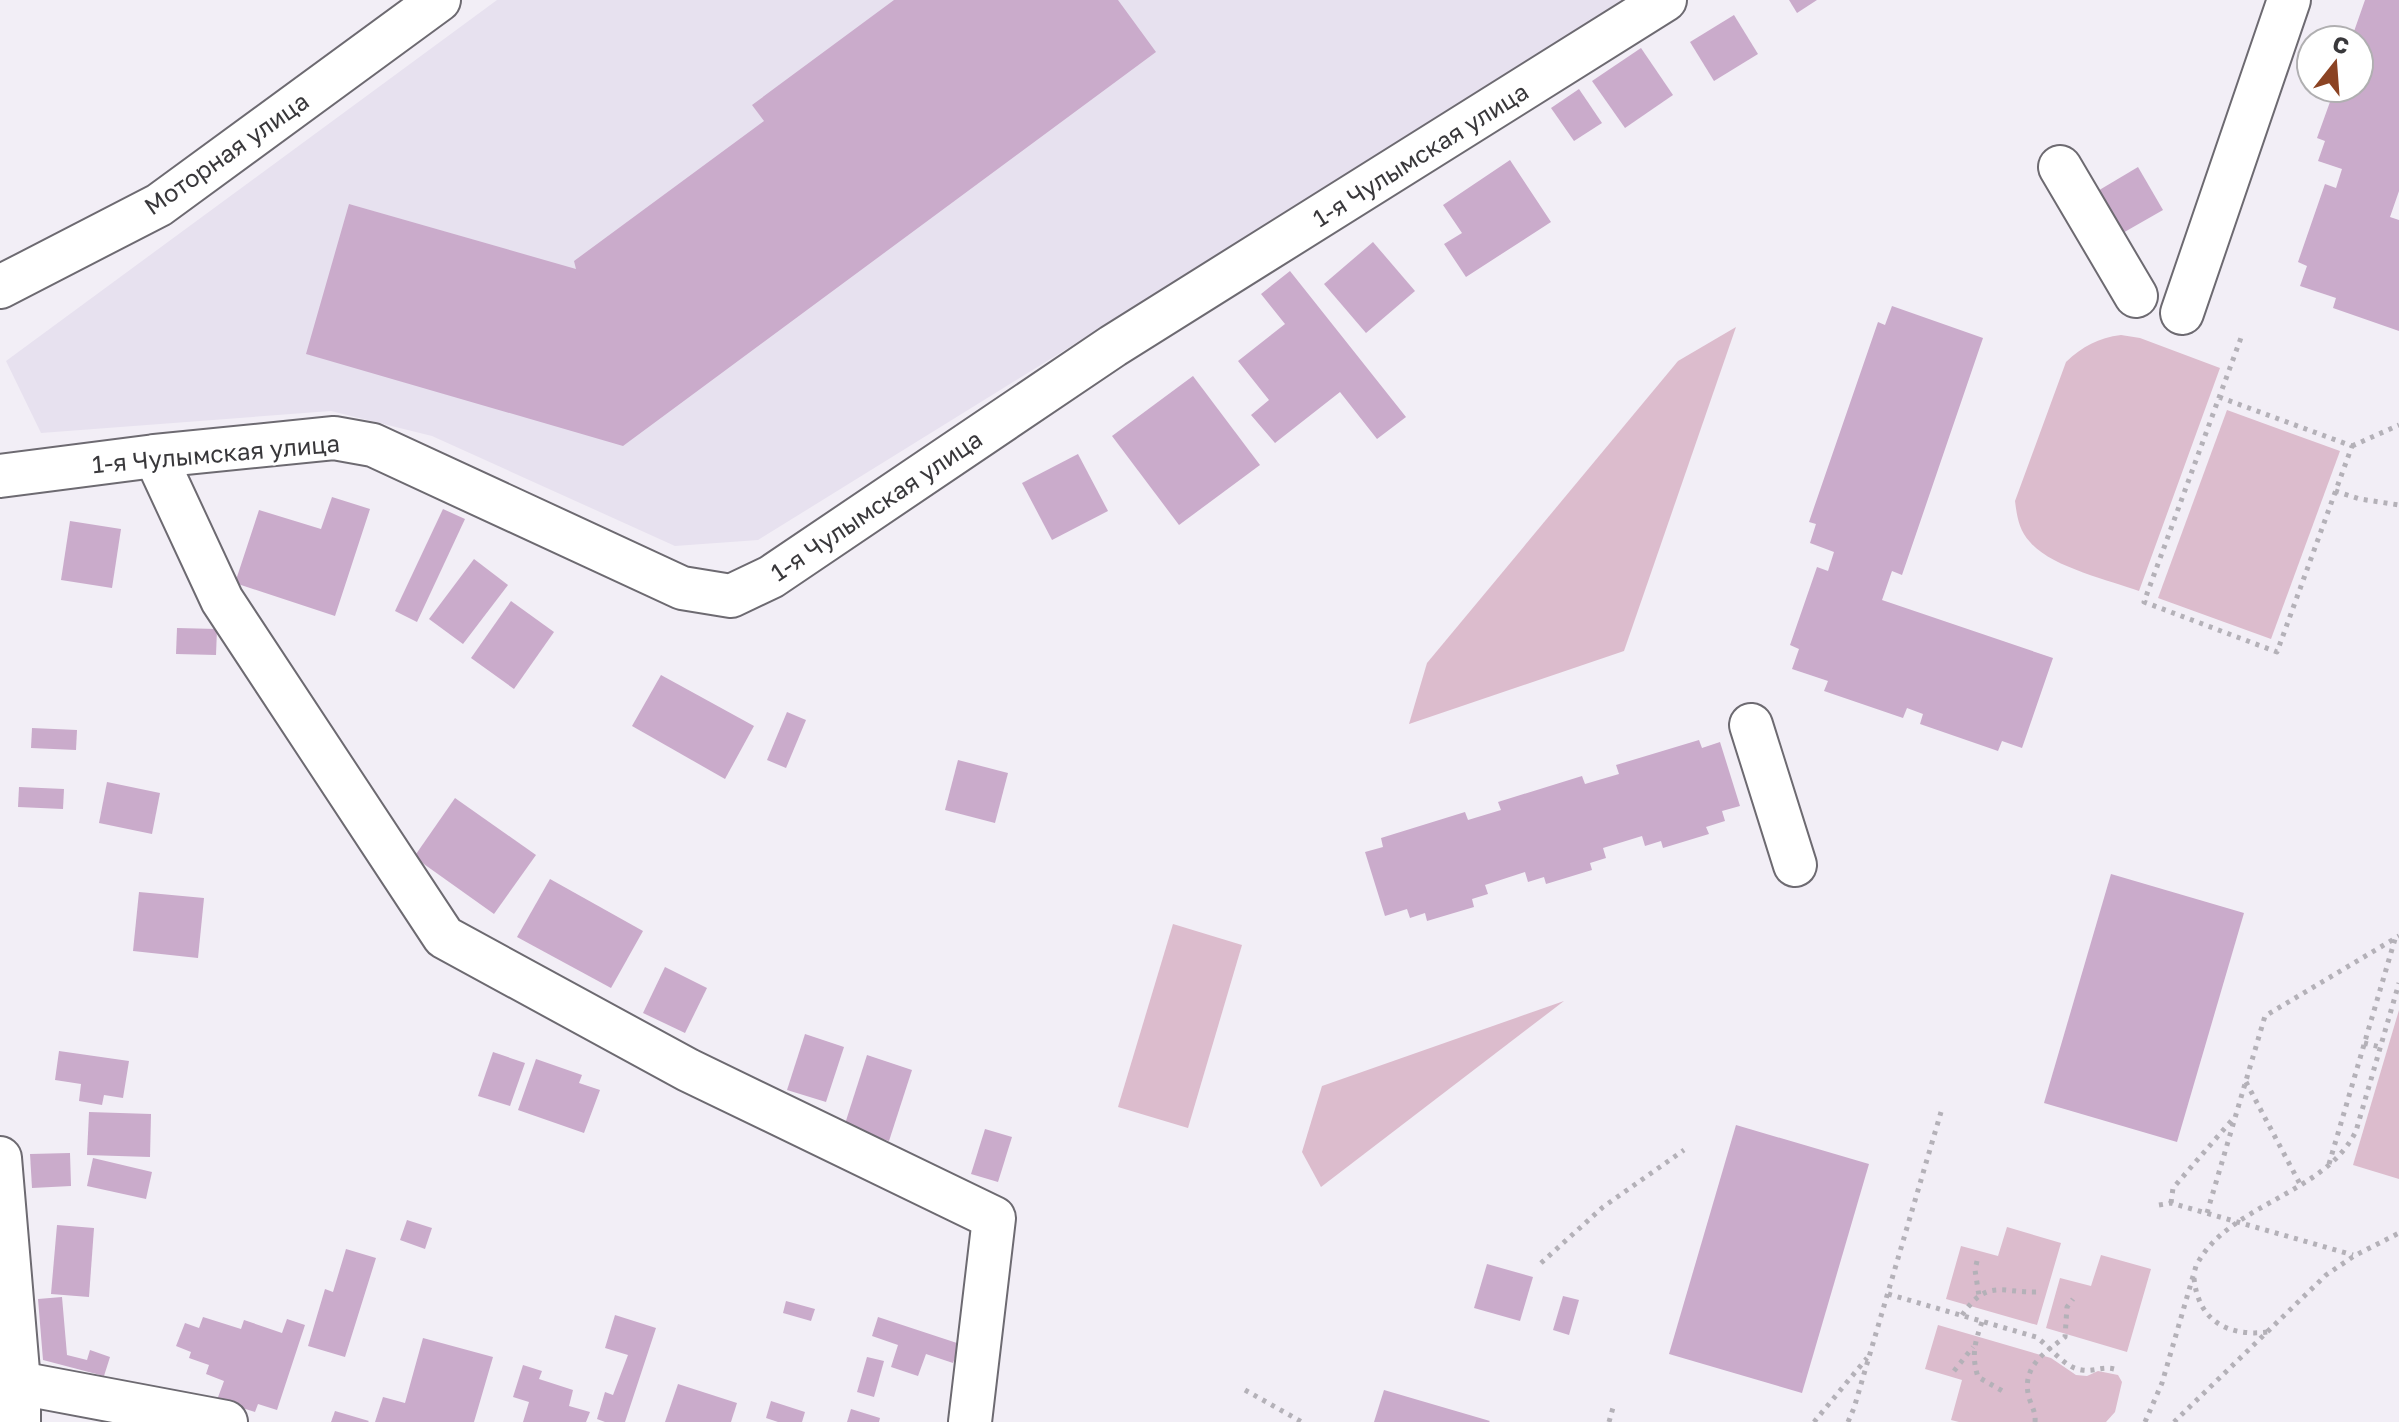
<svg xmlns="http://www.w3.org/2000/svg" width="2399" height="1422" viewBox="0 0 2399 1422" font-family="'Golos Text',sans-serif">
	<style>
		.built { fill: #e7e1ef }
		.green { fill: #dcbccd }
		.building { fill: #caabcb }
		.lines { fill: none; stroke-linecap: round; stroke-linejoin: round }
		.minor-casing { stroke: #6d6a71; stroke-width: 46 }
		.path { stroke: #b4b1b8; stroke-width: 5; stroke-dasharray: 4 6; stroke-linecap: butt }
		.minor { stroke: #fff; stroke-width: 42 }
		.labels { text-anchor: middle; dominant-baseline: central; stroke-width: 6; stroke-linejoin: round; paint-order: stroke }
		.street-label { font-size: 24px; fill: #39383b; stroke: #fff }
	</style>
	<rect width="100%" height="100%" fill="#f2eef6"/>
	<polygon class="built" points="497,0 1640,0 1331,196 1157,293 758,540 675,546 432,436 331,411 41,433 6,361"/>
	<g class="green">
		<polygon points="1736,327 1624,651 1409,724 1427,663 1678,361"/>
		<path d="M 2121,335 L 2140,338 L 2220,368 L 2139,591 C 2109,580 2051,567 2030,542 C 2019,530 2017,517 2015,501 L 2066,362 C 2083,346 2098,338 2121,335 Z"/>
		<polygon points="2227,410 2340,451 2271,639 2158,598"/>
		<polygon points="1173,924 1242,945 1188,1128 1118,1107"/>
		<polygon points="1564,1001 1321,1187 1302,1152 1322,1086"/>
		<polygon points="2399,1010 2399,1179 2353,1165"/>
		<polygon points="2007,1227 2061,1243 2037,1325 1946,1299 1961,1246 1998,1256"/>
		<polygon points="2101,1255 2151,1269 2127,1352 2046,1328 2060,1278 2091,1286"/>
		<polygon points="1938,1325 2051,1358 2076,1375 2087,1376 2098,1371 2118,1375 2122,1382 2115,1412 2106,1422 1959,1422 1951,1420 1962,1380 1925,1369"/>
	</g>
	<g class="building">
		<polygon points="894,0 1118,0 1156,52 623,446 306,354 349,204 576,269 574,261 764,121 752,105"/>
		<polygon points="1789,0 1817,0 1797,13"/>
		<polygon points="2365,0 2399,0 2399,191 2390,217 2399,220 2399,331 2333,308 2336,298 2300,286 2307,266 2298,262 2325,184 2336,188 2342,169 2318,161 2325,141 2317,138 2335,88 2359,88 2359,40 2351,40"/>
		<polygon points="1734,15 1758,54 1714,81 1690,42"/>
		<polygon points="1641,48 1673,95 1625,128 1592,81"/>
		<polygon points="1579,89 1602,123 1574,141 1551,108"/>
		<polygon points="1510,160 1551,222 1466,277 1444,244 1462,233 1443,205"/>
		<polygon points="2138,167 2163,210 2121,234 2096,192"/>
		<polygon points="1373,242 1415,291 1366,333 1324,284"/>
		<polygon points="1290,271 1406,417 1377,439 1340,392 1275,443 1251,415 1269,400 1238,361 1285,324 1261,294"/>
		<polygon points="1892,306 1983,338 1902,575 1892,571 1882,600 2053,658 2022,748 2002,741 1998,751 1920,724 1923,714 1907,708 1903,718 1824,691 1828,681 1792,669 1799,649 1790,645 1817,567 1828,571 1834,552 1810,543 1816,524 1809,522 1878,322 1885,325"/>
		<polygon points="1193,376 1260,465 1179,525 1112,436"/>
		<polygon points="1078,454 1108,511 1052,540 1022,483"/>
		<polygon points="332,497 370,509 335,616 235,583 259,510 321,529"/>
		<polygon points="443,509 465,519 417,622 395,611"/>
		<polygon points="70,521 121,529 112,588 61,580"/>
		<polygon points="474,559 508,585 463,644 429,619"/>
		<polygon points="511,601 554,632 514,689 471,658"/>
		<polygon points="177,628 217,629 216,655 176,654"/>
		<polygon points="661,675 754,726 725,779 632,726"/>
		<polygon points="787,712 806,720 786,768 767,760"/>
		<polygon points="32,728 77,730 76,750 31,748"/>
		<polygon points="1699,740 1702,748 1720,742 1740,806 1722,811 1725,821 1706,827 1709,834 1663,848 1661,841 1645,846 1642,836 1603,848 1606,858 1590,863 1592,870 1546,884 1544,877 1528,882 1525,872 1485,885 1488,894 1472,899 1474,907 1427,921 1425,913 1410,918 1407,909 1385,916 1365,852 1383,847 1381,838 1465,812 1468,820 1501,810 1498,802 1582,776 1585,784 1619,774 1616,765"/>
		<polygon points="958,760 1008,773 995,823 945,810"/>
		<polygon points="107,782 160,793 152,834 99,823"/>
		<polygon points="19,787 64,789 63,809 18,807"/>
		<polygon points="455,798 536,855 494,914 414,857"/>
		<polygon points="2111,874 2244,913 2177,1142 2044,1103"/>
		<polygon points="550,879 643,931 611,988 517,937"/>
		<polygon points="139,892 204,898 198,958 133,951"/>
		<polygon points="665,967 707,988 685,1033 643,1013"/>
		<polygon points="805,1034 844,1047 826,1102 787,1090"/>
		<polygon points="59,1051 129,1061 123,1098 104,1095 102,1105 79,1101 81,1084 55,1080"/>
		<polygon points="493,1052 525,1063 510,1106 478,1096"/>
		<polygon points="867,1055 912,1070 889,1141 844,1127"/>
		<polygon points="536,1059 582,1075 579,1083 600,1090 584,1133 518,1110"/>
		<polygon points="89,1112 151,1114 150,1157 87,1155"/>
		<polygon points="1736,1125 1869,1164 1802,1393 1669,1354"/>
		<polygon points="985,1129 1012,1137 998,1182 971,1174"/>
		<polygon points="70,1153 71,1186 32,1188 30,1154"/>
		<polygon points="93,1158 152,1172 146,1199 87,1186"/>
		<polygon points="407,1220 432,1228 425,1249 400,1240"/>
		<polygon points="57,1225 94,1228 89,1297 51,1294"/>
		<polygon points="346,1249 376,1258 345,1357 308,1346 325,1289 333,1292"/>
		<polygon points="1487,1264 1533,1277 1520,1321 1474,1308"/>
		<polygon points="1563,1296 1579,1300 1569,1335 1553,1330"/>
		<polygon points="62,1297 67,1355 87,1360 90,1350 110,1357 104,1376 43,1360 38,1299"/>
		<polygon points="786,1301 815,1309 811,1321 783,1313"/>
		<polygon points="615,1315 656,1328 625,1422 605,1422 597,1419 605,1392 613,1395 628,1355 605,1348"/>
		<polygon points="203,1317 241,1329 244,1320 282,1333 287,1319 305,1325 277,1410 258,1404 255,1412 217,1400 224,1381 206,1374 209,1365 189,1358 191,1352 176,1346 185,1323 199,1328"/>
		<polygon points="878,1317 960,1344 953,1363 926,1354 918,1376 891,1367 898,1345 872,1336"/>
		<polygon points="423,1338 493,1357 474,1422 375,1422 383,1397 405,1403"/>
		<polygon points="867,1357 884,1361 874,1397 857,1392"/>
		<polygon points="523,1365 542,1371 539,1379 573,1390 569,1406 590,1412 586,1422 523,1422 529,1402 513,1397"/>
		<polygon points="678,1384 737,1403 731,1422 665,1422"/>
		<polygon points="1384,1390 1490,1421 1489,1422 1374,1422"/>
		<polygon points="771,1401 805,1412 802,1422 778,1422 766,1418"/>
		<polygon points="851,1409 880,1418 879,1422 847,1422"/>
		<polygon points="335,1411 369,1421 368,1422 331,1422"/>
	</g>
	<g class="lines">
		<g class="minor-casing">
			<g id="minor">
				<polyline points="2060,167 2136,296"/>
				<polyline points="0,287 159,205 439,0"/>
				<polyline points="2182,313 2289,0"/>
				<polyline points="155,456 222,600 444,937 688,1070 994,1218 970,1422"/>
				<polyline points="0,476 155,456 334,438 373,445 682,588 731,596 771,577 1113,346 1665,0"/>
				<polyline points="1751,725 1795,865"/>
				<polyline points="0,1158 19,1383 19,1422"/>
				<polyline points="19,1383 226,1422"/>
			</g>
		</g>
		<g class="path">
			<polyline points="2219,397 2352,446 2277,652 2144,602 2242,335"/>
			<polyline points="2352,446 2399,425"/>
			<polyline points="2335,491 2360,499 2399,505"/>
			<polyline points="2364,1043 2380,1047"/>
			<polyline points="2246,1082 2300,1184"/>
			<polyline points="2329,1164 2395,939"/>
			<polyline points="2171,1203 2173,1188 2232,1120"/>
			<polyline points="2159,1205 2171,1203 2353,1255"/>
			<polyline points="2207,1213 2265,1016 2399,936"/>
			<polyline points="1977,1261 1975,1270 1979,1296"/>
			<polyline points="1541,1263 1603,1207 1684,1150"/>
			<path d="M 2194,1278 C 2198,1321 2228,1337 2268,1332"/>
			<path d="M 1888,1294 L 2036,1337 C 2051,1347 2064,1368 2082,1370 C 2094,1372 2102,1366 2114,1369"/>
			<path d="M 1962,1315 C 1988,1278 2000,1293 2038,1292"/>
			<path d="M 1982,1322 C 1975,1342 1971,1355 1978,1377 L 2006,1393"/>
			<polyline points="1954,1371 1973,1347"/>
			<polyline points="1245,1390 1302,1422"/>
			<polyline points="1609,1422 1614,1404"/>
			<polyline points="1814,1422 1867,1358"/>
			<polyline points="1848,1422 1854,1408 1941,1112"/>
			<path d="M 2035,1422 C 2036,1413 2032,1407 2029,1398 C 2021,1367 2044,1353 2065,1337 L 2067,1307 L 2073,1299"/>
			<path d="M 2145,1422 L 2162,1383 L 2196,1266 C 2227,1204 2325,1195 2356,1131 L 2399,983"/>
			<polyline points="2174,1422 2326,1275 2354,1256 2399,1233"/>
		</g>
		<use href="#minor" class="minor"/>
	</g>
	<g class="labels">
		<g class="street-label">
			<text transform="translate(226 153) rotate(-35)">Моторная улица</text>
			<text transform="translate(1420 154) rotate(-32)">1-я Чулымская улица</text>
			<text transform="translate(216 453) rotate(-5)">1-я Чулымская улица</text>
			<text transform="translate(876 505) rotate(-34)">1-я Чулымская улица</text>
		</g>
	</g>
	<g transform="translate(2335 64) rotate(17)"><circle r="38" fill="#ffffff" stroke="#b0afb1" stroke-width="2"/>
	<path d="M0-6L14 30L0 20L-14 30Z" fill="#8b4323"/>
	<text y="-12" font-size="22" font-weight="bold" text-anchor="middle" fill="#39383b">С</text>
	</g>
</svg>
